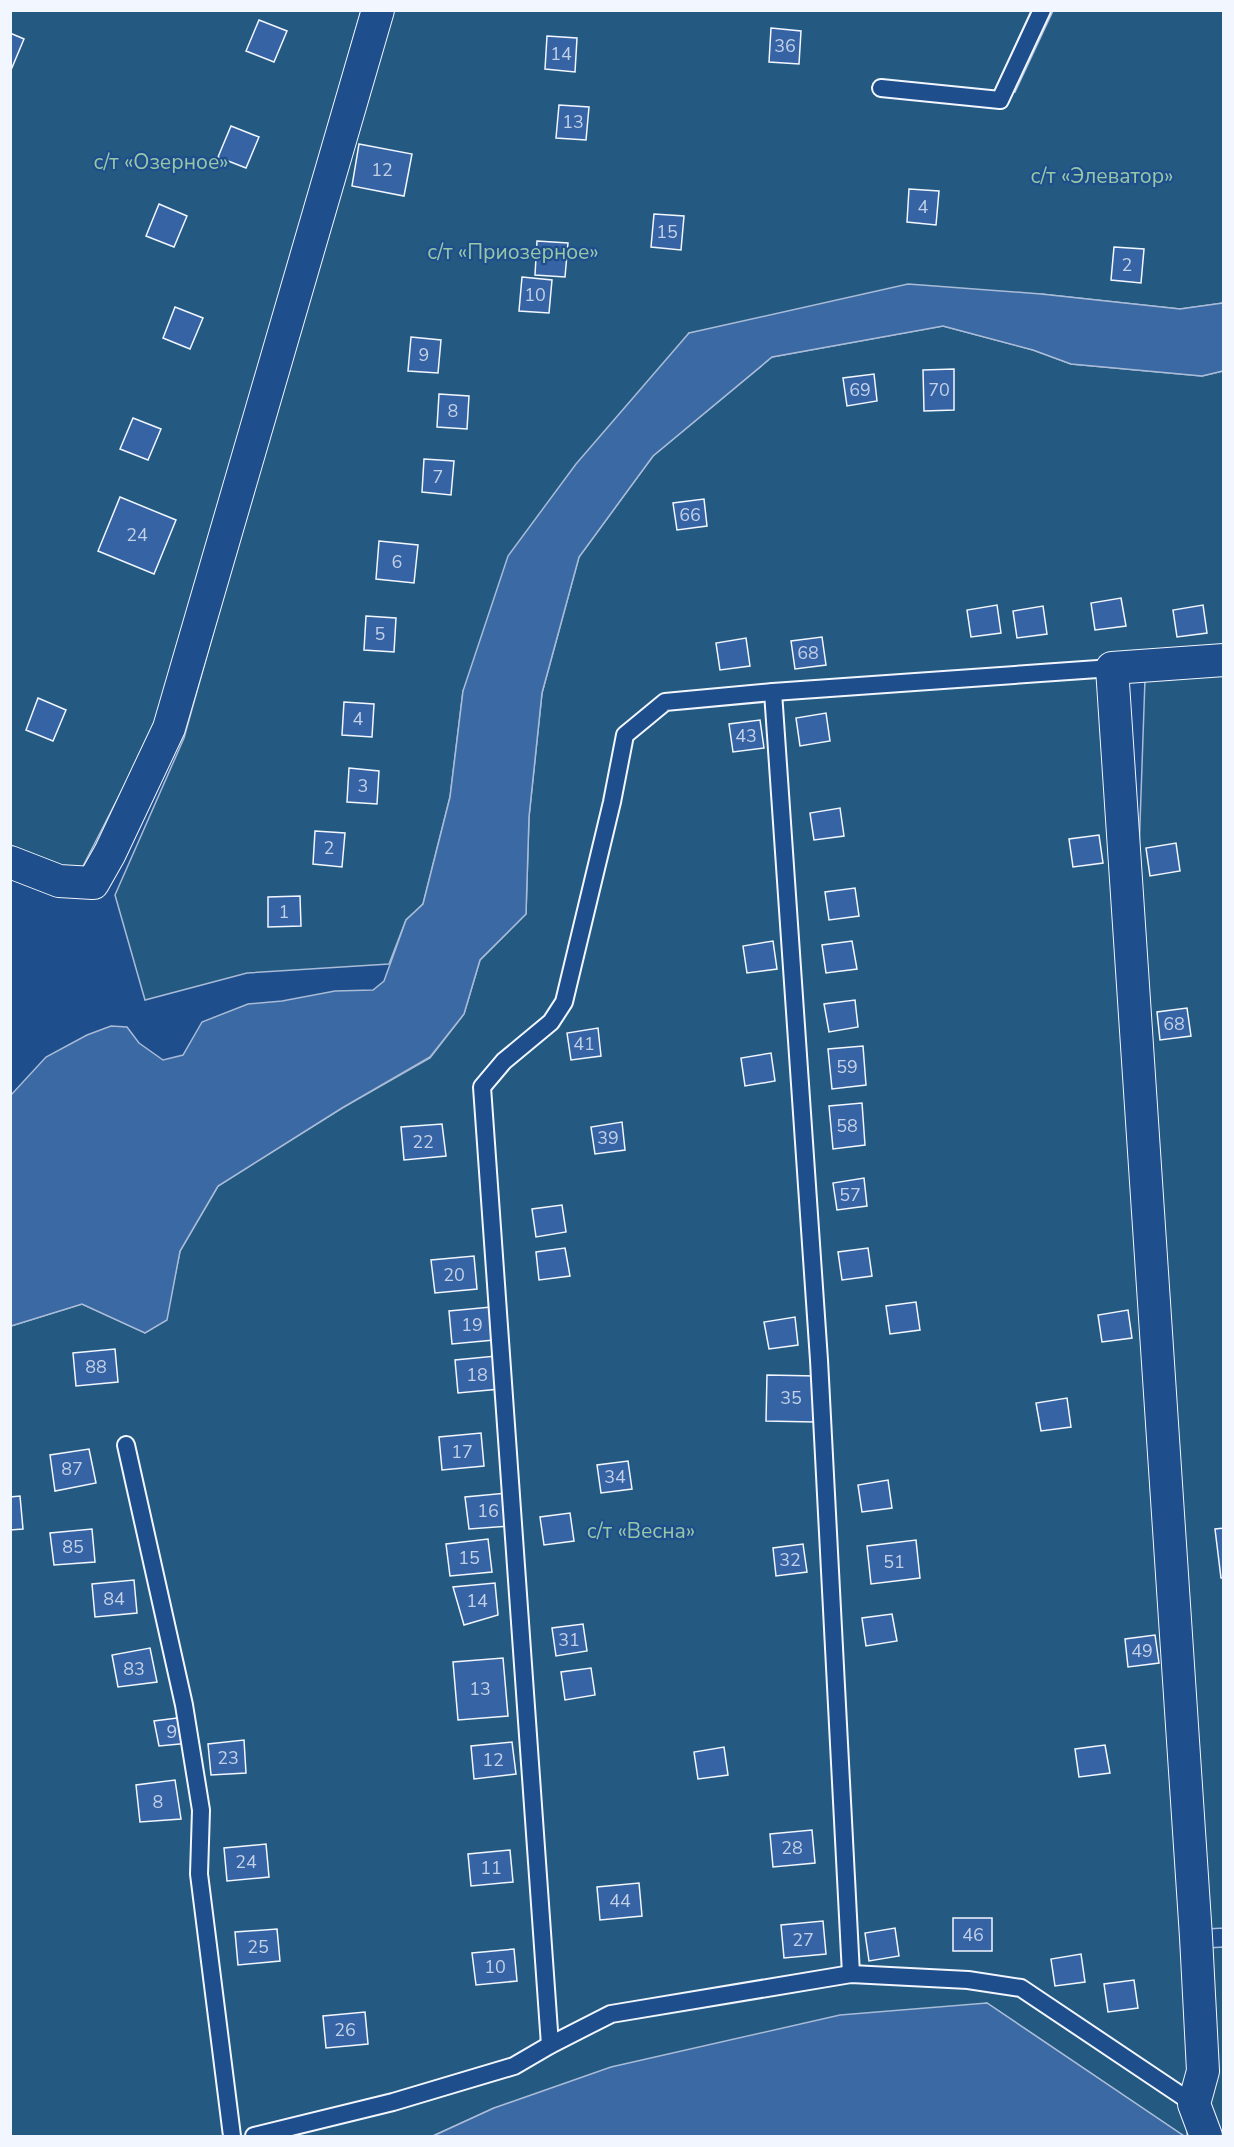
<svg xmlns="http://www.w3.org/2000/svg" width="1234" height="2147" viewBox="0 0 1234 2147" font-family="'Nunito Sans',sans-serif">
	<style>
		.green { fill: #245a82; stroke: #a8bbd7; stroke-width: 1.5 }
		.water { fill: #3b69a3; stroke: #a8bbd7; stroke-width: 1.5 }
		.building { fill: #3563a3; stroke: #f2f6ff; stroke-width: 1.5 }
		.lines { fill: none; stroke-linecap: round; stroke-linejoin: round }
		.service-casing { stroke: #f2f6ff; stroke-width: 20 }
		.minor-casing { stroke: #f2f6ff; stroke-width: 34 }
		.service { stroke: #1f4e8c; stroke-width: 16 }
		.minor { stroke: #1f4e8c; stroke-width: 32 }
		.labels { text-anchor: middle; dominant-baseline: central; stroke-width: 4.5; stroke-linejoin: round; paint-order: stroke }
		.number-label { font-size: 18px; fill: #c3d1e8 }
		.park-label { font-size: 21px; fill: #97c8a6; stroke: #1f4e8c }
	</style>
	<rect width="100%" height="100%" fill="#1f4e8c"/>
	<g class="green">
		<polygon points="10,11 361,11 159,718 82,868 40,863 11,849"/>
		<polygon points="387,11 1031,11 996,87 1015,92 1053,11 1223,11 1223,303 1180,309 1041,294 689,333 463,691 450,797 423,904 406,920 389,964 247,973 145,1000 115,895 184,738"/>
		<polygon points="943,326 1033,350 1071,364 1202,376 1223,371 1223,649 1103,658 1190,2047 1187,2136 1184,2136 987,2003 494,2108 433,2136 11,2136 11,1326 82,1304 145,1333 166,1320 180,1251 218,1186 342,1108 430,1058 464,1014 480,960 526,914 529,817 542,693 579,557 653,456 772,357"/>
		<polygon points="1223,674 1224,1928 1206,1929 1139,852 1145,679"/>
		<polygon points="1223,1947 1223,2136 1188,2136 1215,2081 1208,1948"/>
	</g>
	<g class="water">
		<polygon points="908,284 1041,294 1180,309 1223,303 1223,371 1202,376 1071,364 1033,350 943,326 772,357 653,456 579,557 542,693 529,817 526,914 480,960 464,1014 430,1057 342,1108 218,1186 180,1251 167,1320 145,1333 82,1304 11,1326 11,1095 46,1057 87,1035 111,1026 127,1027 139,1043 163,1060 183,1055 202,1022 248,1004 282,1001 335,991 373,990 384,981 406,920 423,904 450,797 463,691 508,556 576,464 689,333"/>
		<polygon points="987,2003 1184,2136 433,2136 494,2108 611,2067 840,2015"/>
	</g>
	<g class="building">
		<polygon points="259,20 287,31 274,62 246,51"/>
		<polygon points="771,28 801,31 799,64 769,62"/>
		<polygon points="10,33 24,39 11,70 10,69"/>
		<polygon points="547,36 577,38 575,72 545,69"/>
		<polygon points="559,105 589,107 586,140 556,138"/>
		<polygon points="231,126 259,137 246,168 218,157"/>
		<polygon points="359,144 412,154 404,196 352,186"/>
		<polygon points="909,189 939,191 936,225 907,222"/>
		<polygon points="159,204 187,216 174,247 146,236"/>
		<polygon points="654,214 684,216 681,250 651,247"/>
		<polygon points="537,241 568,243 565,277 535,275"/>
		<polygon points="1114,247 1144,249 1141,283 1111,280"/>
		<polygon points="522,277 552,280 549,313 519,311"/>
		<polygon points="175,307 203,318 190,349 163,338"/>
		<polygon points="411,337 441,340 438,373 408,371"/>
		<polygon points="954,369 954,410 924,411 923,370"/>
		<polygon points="874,374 877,401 847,406 843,378"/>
		<polygon points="439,394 469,396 467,429 437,427"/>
		<polygon points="133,418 161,429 148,460 120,449"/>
		<polygon points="424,459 454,461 451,495 422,492"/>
		<polygon points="120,497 176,520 154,574 98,551"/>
		<polygon points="704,499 707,526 677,530 673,503"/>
		<polygon points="379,541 418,545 414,583 376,579"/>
		<polygon points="1121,598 1126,626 1095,630 1091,603"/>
		<polygon points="997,605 1001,633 971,637 967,610"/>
		<polygon points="1203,605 1207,633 1177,637 1173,610"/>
		<polygon points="1043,606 1047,634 1017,638 1013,611"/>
		<polygon points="366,616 396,618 394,652 364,650"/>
		<polygon points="822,637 826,665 795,669 791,641"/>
		<polygon points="746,638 750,666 720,670 716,643"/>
		<polygon points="38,698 66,710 53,741 26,730"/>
		<polygon points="344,702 374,704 372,737 342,735"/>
		<polygon points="826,713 830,741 800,746 796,718"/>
		<polygon points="760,720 764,748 733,752 729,724"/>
		<polygon points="349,768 379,771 377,804 347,802"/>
		<polygon points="840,808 844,836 814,840 810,813"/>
		<polygon points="315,831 345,833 342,867 313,864"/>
		<polygon points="1099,835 1103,863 1073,867 1069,839"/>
		<polygon points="1176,843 1180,871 1150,876 1146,848"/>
		<polygon points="855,888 859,916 829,920 825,892"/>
		<polygon points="300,896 301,926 268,927 268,897"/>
		<polygon points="773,941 777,969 747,973 743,946"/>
		<polygon points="852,941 857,969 826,973 822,945"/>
		<polygon points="855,1000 858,1027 829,1032 824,1004"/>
		<polygon points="1187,1008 1191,1036 1160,1040 1157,1012"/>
		<polygon points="598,1028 601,1056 571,1060 567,1033"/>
		<polygon points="863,1046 866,1085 832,1089 828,1049"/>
		<polygon points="771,1053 775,1081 745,1086 741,1058"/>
		<polygon points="862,1103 865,1145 833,1149 829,1106"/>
		<polygon points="622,1122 625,1150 595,1154 591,1127"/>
		<polygon points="442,1124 446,1156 404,1160 401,1127"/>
		<polygon points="864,1178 867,1206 837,1210 833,1183"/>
		<polygon points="562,1205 566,1232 536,1237 532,1209"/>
		<polygon points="565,1248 570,1276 539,1280 536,1252"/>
		<polygon points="868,1248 872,1276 842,1280 838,1252"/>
		<polygon points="474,1256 477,1289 435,1293 431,1260"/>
		<polygon points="916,1302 920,1330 890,1334 886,1306"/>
		<polygon points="491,1307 494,1340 452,1344 449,1311"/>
		<polygon points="1128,1310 1132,1338 1102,1342 1098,1315"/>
		<polygon points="795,1317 798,1345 769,1349 764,1322"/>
		<polygon points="115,1349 118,1382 76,1386 73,1353"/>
		<polygon points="496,1356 500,1389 458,1393 455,1360"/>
		<polygon points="767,1375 816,1376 814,1422 766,1421"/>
		<polygon points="1067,1398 1071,1427 1041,1431 1036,1403"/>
		<polygon points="481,1433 484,1466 442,1470 439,1437"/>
		<polygon points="89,1449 96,1483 55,1491 50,1455"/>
		<polygon points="628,1461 632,1489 601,1493 597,1465"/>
		<polygon points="888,1480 892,1508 862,1512 858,1485"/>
		<polygon points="507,1493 510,1526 469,1529 465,1497"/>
		<polygon points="20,1496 23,1529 10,1530 10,1497"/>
		<polygon points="570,1513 574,1541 544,1545 540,1517"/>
		<polygon points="1224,1528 1224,1578 1221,1578 1215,1529"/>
		<polygon points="92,1529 95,1562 54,1565 50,1533"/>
		<polygon points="488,1539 492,1572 450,1576 446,1544"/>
		<polygon points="916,1540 920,1578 871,1584 867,1546"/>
		<polygon points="803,1544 807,1572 776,1576 773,1548"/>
		<polygon points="134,1580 137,1613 95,1617 92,1584"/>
		<polygon points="495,1583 498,1615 464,1625 453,1587"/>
		<polygon points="892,1614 897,1641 866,1646 862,1618"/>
		<polygon points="583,1624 587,1651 556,1656 552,1628"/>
		<polygon points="1155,1635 1159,1663 1128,1667 1125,1639"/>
		<polygon points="150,1648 157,1682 118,1687 112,1655"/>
		<polygon points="503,1658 508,1716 458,1720 453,1662"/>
		<polygon points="591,1668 595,1695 565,1700 561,1672"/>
		<polygon points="185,1717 190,1743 159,1746 154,1721"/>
		<polygon points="244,1740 246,1773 211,1775 208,1744"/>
		<polygon points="512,1742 516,1774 474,1779 471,1746"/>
		<polygon points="1105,1745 1110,1773 1079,1777 1075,1749"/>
		<polygon points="724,1747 728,1775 698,1779 694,1752"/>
		<polygon points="175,1780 181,1819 140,1822 136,1785"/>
		<polygon points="812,1830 815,1863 773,1867 770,1834"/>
		<polygon points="266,1844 269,1877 227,1881 224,1848"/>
		<polygon points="510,1850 513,1882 471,1886 468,1854"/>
		<polygon points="639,1883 642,1916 600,1920 597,1887"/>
		<rect x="953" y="1918" width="39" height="33"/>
		<polygon points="823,1921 826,1954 784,1958 781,1925"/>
		<polygon points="895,1928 899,1956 869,1961 865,1933"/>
		<polygon points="277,1929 280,1961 238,1965 235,1932"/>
		<polygon points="514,1949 517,1981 476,1985 472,1953"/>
		<polygon points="1081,1954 1085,1982 1055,1986 1051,1959"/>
		<polygon points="1134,1980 1138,2008 1108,2012 1104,1984"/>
		<polygon points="365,2012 368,2044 326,2048 323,2016"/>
	</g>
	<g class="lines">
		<g class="service-casing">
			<g id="service">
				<polyline points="881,88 1000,100 1042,10"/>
				<polyline points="773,692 819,1360 851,1974"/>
				<polyline points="126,1445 184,1705 201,1810 199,1874 232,2136"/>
				<polyline points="550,2045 482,1087 504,1061 551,1022 564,1002 612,802 625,735 665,702 773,692 1112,668"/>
				<polyline points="254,2136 393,2102 514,2066 550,2045 611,2014 851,1974 968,1980 1021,1988 1194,2104"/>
			</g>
		</g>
		<g class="minor-casing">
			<g id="minor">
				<polyline points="10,862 59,881 93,883 110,853 169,728 378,10"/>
				<polyline points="1206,2136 1194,2104 1203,2071 1196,1937 1112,668 1224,660"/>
			</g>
		</g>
		<use href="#service" class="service"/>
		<use href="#minor" class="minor"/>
	</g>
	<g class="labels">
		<g class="number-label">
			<text x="785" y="46">36</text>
			<text x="561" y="54">14</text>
			<text x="573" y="122">13</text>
			<text x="382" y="170">12</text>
			<text x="923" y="207">4</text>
			<text x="667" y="232">15</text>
			<text x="1127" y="265">2</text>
			<text x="535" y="295">10</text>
			<text x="424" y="355">9</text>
			<text x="860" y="390">69</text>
			<text x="939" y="390">70</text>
			<text x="453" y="411">8</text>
			<text x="438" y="477">7</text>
			<text x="690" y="515">66</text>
			<text x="137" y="535">24</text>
			<text x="397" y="562">6</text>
			<text x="380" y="634">5</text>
			<text x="808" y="653">68</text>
			<text x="358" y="719">4</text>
			<text x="746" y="736">43</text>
			<text x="363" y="786">3</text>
			<text x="329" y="848">2</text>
			<text x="284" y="912">1</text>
			<text x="1174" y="1024">68</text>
			<text x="584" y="1044">41</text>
			<text x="847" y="1067">59</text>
			<text x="847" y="1126">58</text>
			<text x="608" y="1138">39</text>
			<text x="423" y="1142">22</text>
			<text x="850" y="1195">57</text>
			<text x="454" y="1275">20</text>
			<text x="472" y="1325">19</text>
			<text x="96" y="1367">88</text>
			<text x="477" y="1375">18</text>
			<text x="791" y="1398">35</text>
			<text x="462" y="1452">17</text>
			<text x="72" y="1469">87</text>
			<text x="615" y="1477">34</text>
			<text x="488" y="1511">16</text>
			<text x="73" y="1547">85</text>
			<text x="469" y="1558">15</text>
			<text x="790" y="1560">32</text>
			<text x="894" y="1562">51</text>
			<text x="114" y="1599">84</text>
			<text x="477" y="1601">14</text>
			<text x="569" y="1640">31</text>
			<text x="1142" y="1651">49</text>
			<text x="134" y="1669">83</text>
			<text x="480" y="1689">13</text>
			<text x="172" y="1732">9</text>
			<text x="228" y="1758">23</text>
			<text x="493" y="1760">12</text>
			<text x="158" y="1802">8</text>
			<text x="792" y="1848">28</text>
			<text x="246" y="1862">24</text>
			<text x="491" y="1868">11</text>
			<text x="620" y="1901">44</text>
			<text x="973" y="1935">46</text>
			<text x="803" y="1940">27</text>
			<text x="258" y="1947">25</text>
			<text x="495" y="1967">10</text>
			<text x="345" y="2030">26</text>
		</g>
		<g class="park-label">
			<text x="161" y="162">с/т «Озерное»</text>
			<text x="1102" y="176">с/т «Элеватор»</text>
			<text x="513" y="252">с/т «Приозерное»</text>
			<text x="641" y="1531">с/т «Весна»</text>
		</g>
	</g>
	<rect width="1234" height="2147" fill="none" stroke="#f2f6ff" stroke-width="24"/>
</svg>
